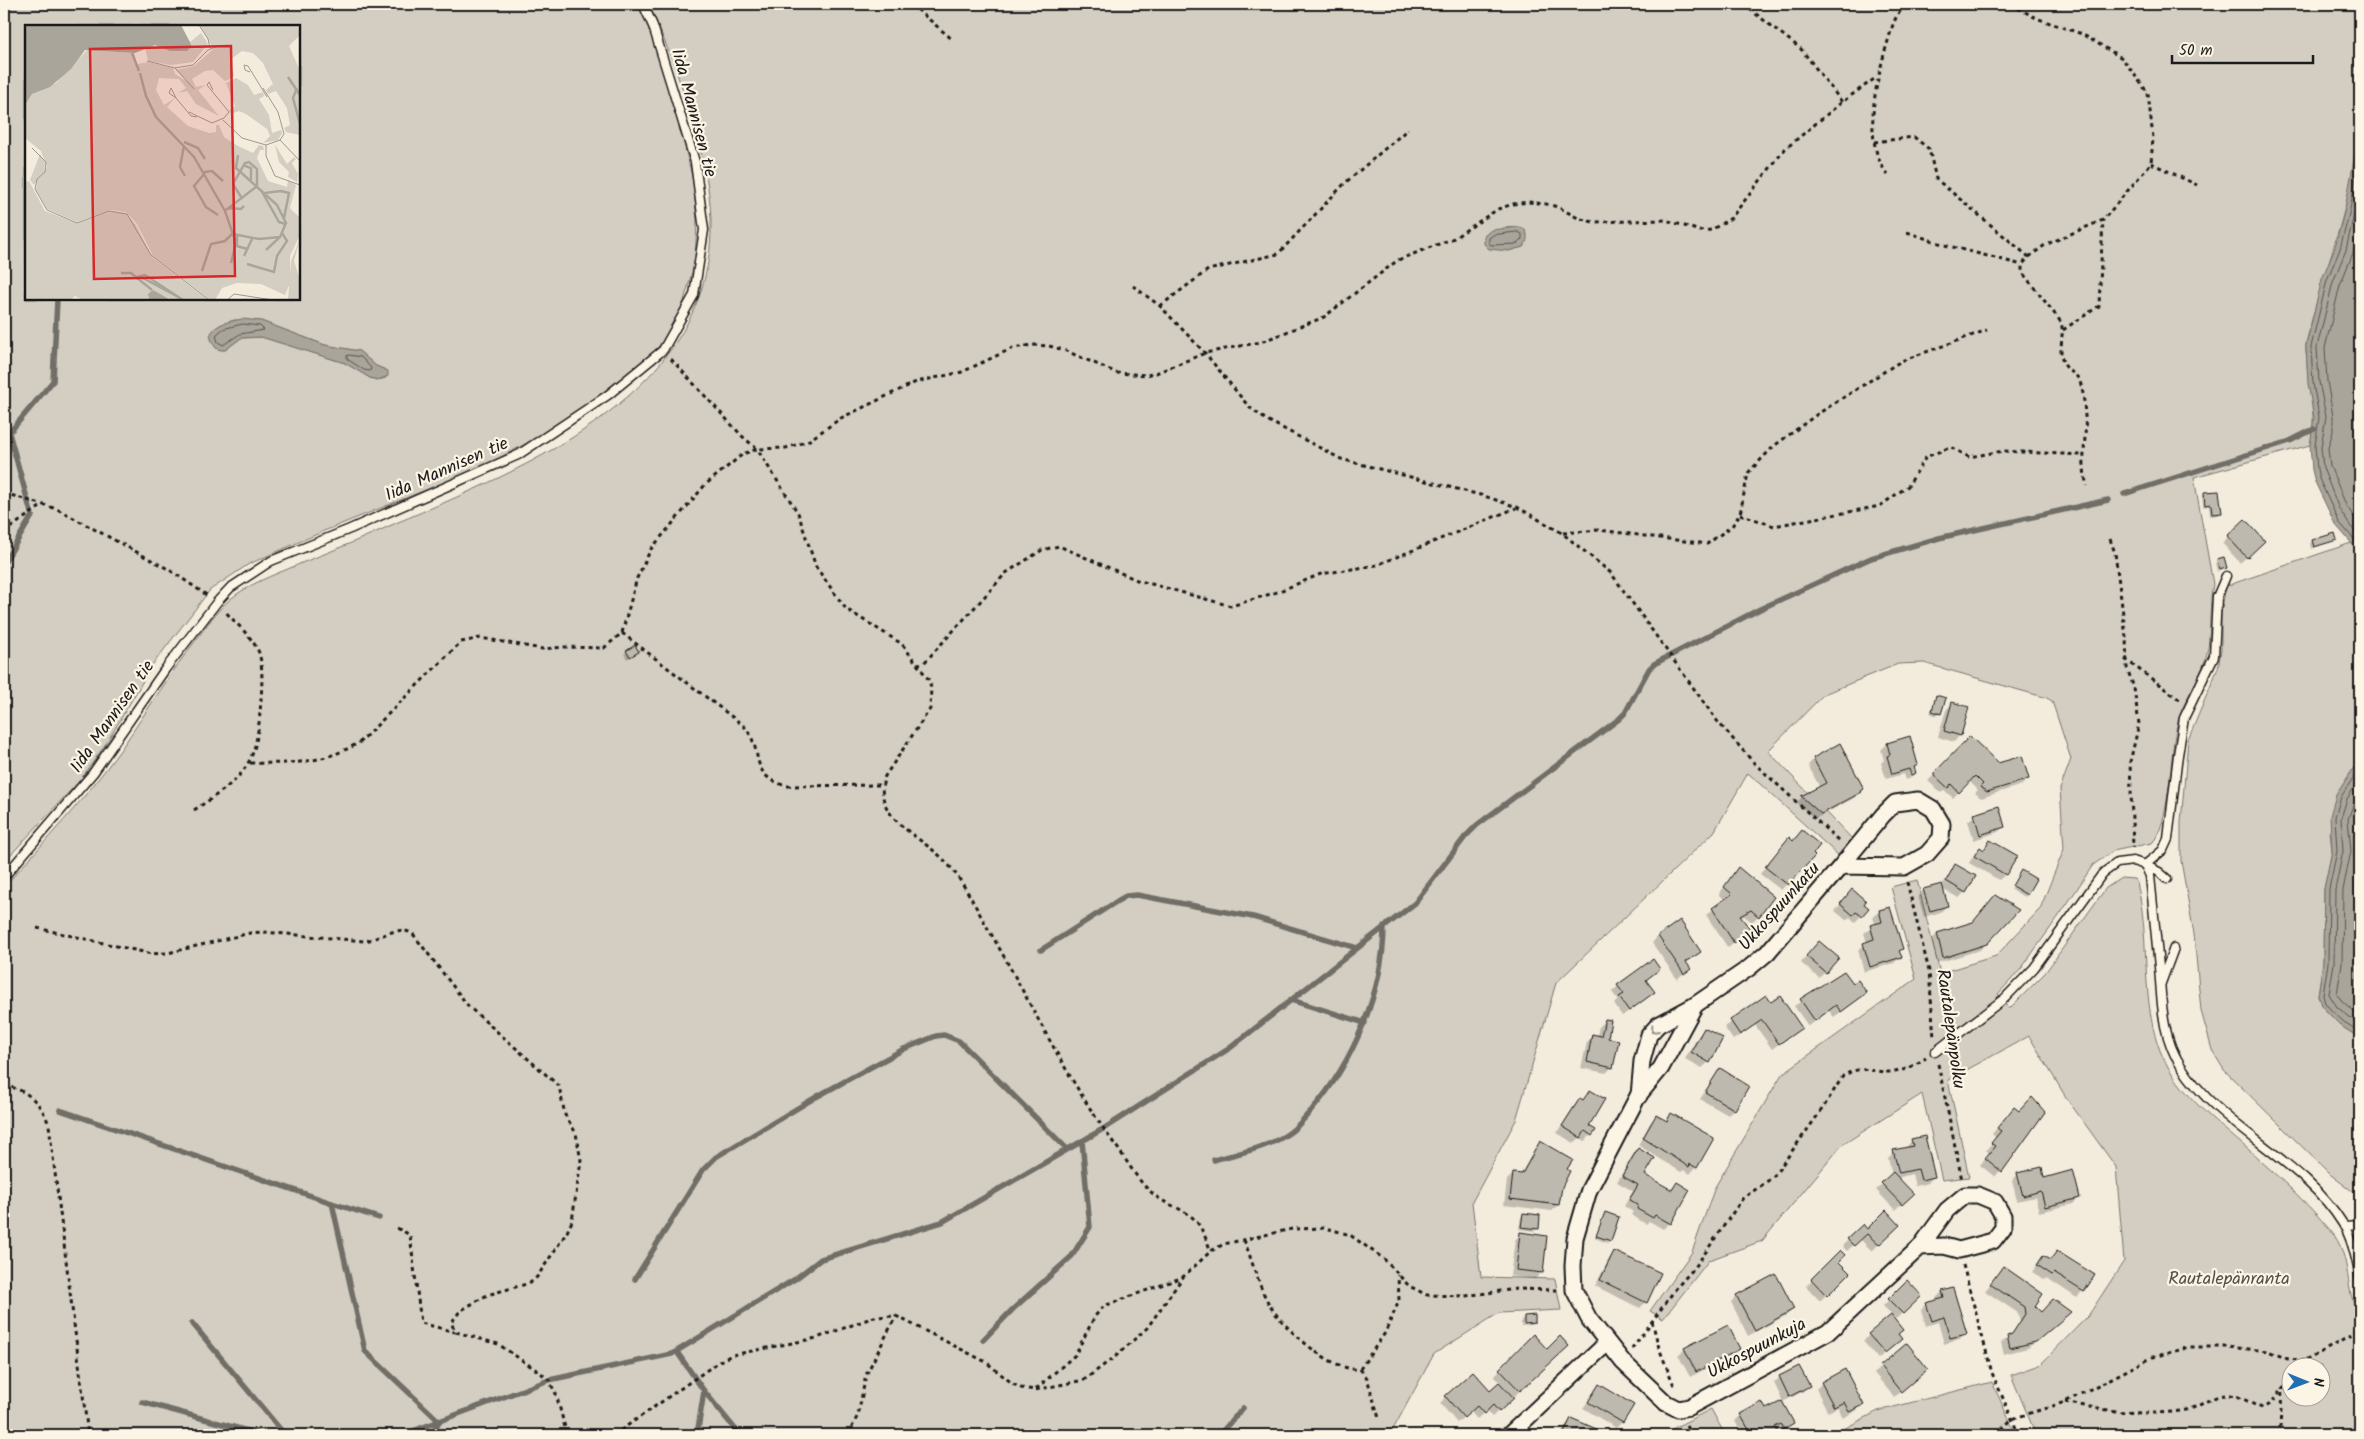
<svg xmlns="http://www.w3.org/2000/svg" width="2364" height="1439" viewBox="0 0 2364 1439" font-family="Kalam,sans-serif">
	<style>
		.green { fill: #d3cec1; stroke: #78756e; fill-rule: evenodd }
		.water { fill: #aaa59b; stroke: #716e68 }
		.shadow { fill: #0003 }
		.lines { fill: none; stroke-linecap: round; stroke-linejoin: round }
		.shore { stroke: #55534f; stroke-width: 1 }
		.stream { stroke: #716e68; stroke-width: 5.5 }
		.building { fill: #beb9ae; stroke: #1c1c1c }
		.lane-casing { stroke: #1c1c1c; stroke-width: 11 }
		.street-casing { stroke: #1c1c1c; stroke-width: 19 }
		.path { stroke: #1c1c1c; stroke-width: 3; stroke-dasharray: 4 4; stroke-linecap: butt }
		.lane { stroke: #fcf5e5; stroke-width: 8 }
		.street { stroke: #fcf5e5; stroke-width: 15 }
		.oneway { stroke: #97938b }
		.labels { text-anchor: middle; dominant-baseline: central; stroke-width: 4.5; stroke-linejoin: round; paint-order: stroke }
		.street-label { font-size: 18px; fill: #1c1c1c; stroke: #fcf5e5 }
		.park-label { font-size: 18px; fill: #53514e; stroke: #fcf5e5 }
		.inset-river { fill: none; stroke: #aaa59b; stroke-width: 2.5 }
		.inset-road { fill: none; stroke: #9d9990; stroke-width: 1 }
		.view { fill: #d62828; fill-opacity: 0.15; stroke: #d62828; stroke-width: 2.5 }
		.inset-edge { fill: none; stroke: #1c1c1c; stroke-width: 2.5 }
	</style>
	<rect width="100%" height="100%" fill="#f3ecdd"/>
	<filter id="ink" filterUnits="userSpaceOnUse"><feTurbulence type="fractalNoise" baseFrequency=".02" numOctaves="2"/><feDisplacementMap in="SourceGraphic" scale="10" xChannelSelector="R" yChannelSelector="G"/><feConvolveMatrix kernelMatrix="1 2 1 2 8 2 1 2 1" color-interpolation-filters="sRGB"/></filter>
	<g filter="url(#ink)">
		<g class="green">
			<path d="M 4,4 L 638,4 L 655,44 L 680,127 L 693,180 L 697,220 L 695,262 L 684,301 L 670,333 L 648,359 L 548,432 L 480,468 L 324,531 L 249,564 L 210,590 L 153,664 L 109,739 L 82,778 L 4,862 ZM 26,26 L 299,26 L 299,299 L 26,299 ZM 234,320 L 261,321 L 325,345 L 359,351 L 376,366 L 386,370 L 386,378 L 378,380 L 370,378 L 345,363 L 262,337 L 241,338 L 225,350 L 217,349 L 214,345 L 220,325 Z"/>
			<path d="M 649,4 L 2354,4 C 2355,52 2360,101 2356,149 C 2349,216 2320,278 2306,344 C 2305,350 2307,357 2307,363 C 2308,393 2318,415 2310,445 L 2194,477 L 2213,584 C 2209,605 2211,626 2208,648 C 2204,677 2181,700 2176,729 C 2170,756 2170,825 2152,843 L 2113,851 L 2093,865 L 2061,913 L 2021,969 L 1998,994 L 2009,1009 L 2045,973 L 2106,888 L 2121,878 L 2134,879 L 2137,883 C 2150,935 2141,991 2157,1042 C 2172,1089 2213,1119 2249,1150 C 2277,1176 2306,1201 2330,1230 C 2354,1257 2343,1294 2360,1314 L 2360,1435 L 2036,1435 L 2011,1375 L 2040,1365 L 2088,1316 L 2124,1261 L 2116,1167 L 2067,1099 L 2029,1036 L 1948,1080 L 1969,1177 L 1942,1180 L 1922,1094 L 1842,1145 L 1762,1241 L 1709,1260 L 1663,1319 L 1650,1311 L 1692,1252 L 1715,1187 L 1782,1074 L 1916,979 L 1891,887 L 1917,880 L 1940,973 L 1996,956 L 2040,909 L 2064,849 L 2060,789 L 2071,759 L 2052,701 L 2047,698 L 1924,663 L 1898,664 L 1824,694 L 1768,751 L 1854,841 L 1839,856 L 1748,773 L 1714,832 L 1556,983 L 1516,1120 L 1472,1202 L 1481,1277 L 1555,1279 L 1561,1310 L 1499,1313 L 1434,1354 L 1390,1435 L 4,1435 L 4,887 C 44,842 86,798 121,749 C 147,711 171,672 199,636 C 210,621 221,605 237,594 C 257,580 282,572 304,562 C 335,550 366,537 396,523 C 529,467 716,392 711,219 C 709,154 675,63 649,4 ZM 1519,227 L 1523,228 L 1527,234 L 1523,247 L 1508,251 L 1503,228 ZM 2292,1366 L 2322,1366 L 2322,1396 L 2292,1396 Z"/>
			<polygon points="2351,543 2360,553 2360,758 2337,795 2330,831 2332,851 2324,889 2323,962 2318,995 2321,1005 2329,1014 2341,1026 2360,1038 2360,1197 2331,1175 2224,1070 2212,1050 2201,1011 2194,934 2181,861 2181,822 2188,740 2218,668 2221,650 2221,613 2226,586"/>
			<polygon points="1992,1382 2016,1435 1832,1435 1878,1411"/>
			<polygon points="1711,1409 1725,1435 1669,1435 1668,1431"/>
		</g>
		<g class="water">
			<polygon points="2354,4 2360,4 2360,553 2335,524 2315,482 2312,470 2310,445 2314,417 2308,384 2306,346 2322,279 2335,247 2345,209 2356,149 2357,95"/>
			<path d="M 1519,227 L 1523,228 C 1529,233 1528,242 1523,247 L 1508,251 L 1489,249 L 1484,244 L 1484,236 L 1491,230 Z"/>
			<path d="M 243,319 L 261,321 L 325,345 L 359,351 L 376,366 L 388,371 L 388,376 L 378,380 L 370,378 L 345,363 L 261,337 L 241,338 L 225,350 C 215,351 213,344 210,336 C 214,323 231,321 243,319 Z"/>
			<polygon points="2360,758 2360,1038 2341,1026 2329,1014 2321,1005 2318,995 2323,962 2324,889 2332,851 2330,816 2336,795"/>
		</g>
		<g class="shadow">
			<polygon points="2204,494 2221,512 2218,515 2210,516 2209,506 2203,507 2202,496"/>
			<polygon points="2245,521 2264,541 2240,563 2222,543"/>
			<polygon points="2336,539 2311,549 2310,544 2312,541"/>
			<polygon points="2218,560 2225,568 2217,572 2215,563"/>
			<polygon points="634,647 637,652 627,659 624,654"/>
			<polygon points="1937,697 1940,713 1937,716 1930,713"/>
			<polygon points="1952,704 1960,735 1954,742 1938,737 1946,710"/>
			<polygon points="1970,738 1998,765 2028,779 2022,785 1981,798 1975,793 1978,790 1969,781 1953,798 1944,790 1941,793 1928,781"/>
			<polygon points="1887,744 1917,765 1914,768 1915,773 1909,779 1905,780 1903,774 1886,779 1881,763 1884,760 1881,750"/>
			<polygon points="1814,759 1860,792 1854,798 1815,819 1796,803 1802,797 1820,788 1808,765"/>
			<polygon points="1975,815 2004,826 1998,832 1974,840 1968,821"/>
			<polygon points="1793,842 1813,856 1781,890 1760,874 1783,845"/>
			<polygon points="1990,842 2006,874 1999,880 1969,863 1974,855 1980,849 1982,850"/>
			<polygon points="1956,866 1965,892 1959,898 1942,889 1947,905 1941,912 1924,917 1918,896 1924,890 1942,885"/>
			<polygon points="1738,868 1758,916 1752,922 1744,916 1740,918 1750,931 1728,948 1706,915 1725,900 1719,894"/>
			<polygon points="2019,875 2026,894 2024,897 2011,889"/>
			<polygon points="1846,897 1861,916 1855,922 1850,917 1846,920 1835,911"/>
			<polygon points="1879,911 1902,949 1899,952 1900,957 1894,963 1864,972 1858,950 1867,943 1864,933 1876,925 1873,918"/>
			<polygon points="1972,924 1986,943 1980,950 1937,963 1931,940 1937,934"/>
			<polygon points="1658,936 1700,952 1685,964 1689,969 1677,979 1652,943"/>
			<polygon points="1813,948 1825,972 1819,978 1801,963"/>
			<polygon points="1659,969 1645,981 1647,998 1622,1016 1614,1004 1618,1000 1612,992 1618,986"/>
			<polygon points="1844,973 1852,985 1866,993 1834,1017 1829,1011 1808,1026 1794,1006"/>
			<polygon points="1766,997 1771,1004 1800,1028 1772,1049 1755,1025 1733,1040 1724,1027"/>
			<polygon points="1605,1020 1612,1067 1606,1073 1581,1068 1587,1042 1593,1036 1597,1036 1599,1026"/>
			<polygon points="1704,1030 1709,1062 1702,1068 1685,1059 1698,1036"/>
			<polygon points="1720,1070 1734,1109 1728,1115 1700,1099"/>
			<polygon points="1590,1091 1587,1126 1591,1135 1585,1141 1580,1138 1574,1143 1557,1133 1574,1106 1580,1100 1582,1101"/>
			<polygon points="2019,1112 2044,1112 1995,1177 1980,1165 1989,1153 1986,1150 1996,1138 1992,1134 2008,1115"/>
			<polygon points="1671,1115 1696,1167 1690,1174 1684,1170 1681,1172 1638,1145 1650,1123 1656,1117 1665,1121"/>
			<polygon points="1912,1140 1934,1176 1928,1183 1915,1186 1912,1174 1897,1178 1912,1194 1895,1210 1876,1190 1892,1175 1888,1158 1894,1152 1906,1148"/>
			<polygon points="1541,1143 1566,1170 1558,1205 1552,1211 1504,1205 1507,1180 1513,1174 1520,1175 1535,1149"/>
			<polygon points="1638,1150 1644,1175 1670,1190 1677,1184 1670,1223 1663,1229 1649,1221 1646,1224 1631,1215 1633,1212 1624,1206 1633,1191 1617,1182 1632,1156"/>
			<polygon points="2018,1174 2043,1179 2079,1198 2073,1204 2039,1212 2035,1197 2017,1201 2012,1181"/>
			<polygon points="1524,1214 1538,1228 1535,1231 1519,1229 1521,1217"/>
			<polygon points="1605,1214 1610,1240 1607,1243 1595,1238"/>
			<polygon points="1898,1225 1872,1251 1860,1239 1847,1251 1842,1246 1862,1226 1866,1230"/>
			<polygon points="1521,1234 1541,1273 1535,1279 1510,1276 1515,1240"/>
			<polygon points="1840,1251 1837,1262 1848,1273 1820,1301 1806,1286"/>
			<polygon points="1615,1252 1646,1302 1640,1308 1595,1286 1609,1259"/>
			<polygon points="2057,1252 2093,1276 2077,1298 2047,1278 2045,1280 2032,1272 2043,1257 2049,1261"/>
			<polygon points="2003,1268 2041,1314 2063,1318 2028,1348 2004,1354 2001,1343 2010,1336 2020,1322 2018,1313 1985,1291"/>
			<polygon points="1907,1282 1920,1296 1896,1319 1883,1306"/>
			<polygon points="1952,1289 1965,1333 1959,1339 1944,1344 1938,1322 1926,1326 1921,1310 1927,1304 1937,1301 1936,1298 1942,1292"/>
			<polygon points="1737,1296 1793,1309 1787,1315 1748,1336 1731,1302"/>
			<polygon points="1524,1317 1534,1323 1531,1325 1521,1326 1521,1320"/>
			<polygon points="1897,1334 1895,1345 1878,1359 1863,1341 1869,1335"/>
			<polygon points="1533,1336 1546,1351 1567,1346 1492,1417 1486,1411 1477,1419 1470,1411 1457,1423 1440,1403 1473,1373 1490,1391 1500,1382 1494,1376"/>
			<polygon points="1907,1345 1920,1375 1894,1397 1874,1373"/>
			<polygon points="1685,1349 1739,1349 1732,1355 1690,1377 1678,1355"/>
			<polygon points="1780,1377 1808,1386 1802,1392 1781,1403 1792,1423 1779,1435 1742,1435 1735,1421 1741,1415 1762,1404 1766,1411 1783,1402 1774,1383"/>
			<polygon points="1822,1383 1862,1405 1856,1411 1843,1418 1838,1407 1828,1412 1816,1389"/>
			<polygon points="1600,1385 1622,1422 1616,1428 1583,1408"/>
			<polygon points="1571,1419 1606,1435 1561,1435 1565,1426"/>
		</g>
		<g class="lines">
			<g class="shore">
				<polyline points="2360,152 2350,210 2340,249 2327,280 2311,347 2313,383 2319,417 2315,446 2317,469 2320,481 2339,522 2360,546"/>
				<polyline points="2360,187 2346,250 2333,282 2317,347 2319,382 2326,416 2321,447 2323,468 2339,509 2351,527 2360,537"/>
				<polyline points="2360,224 2353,253 2340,285 2325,348 2327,381 2333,416 2333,431 2328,448 2330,466 2346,505 2360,526"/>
				<polygon points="1518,232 1522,234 1522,239 1517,244 1491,245 1489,243 1489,238 1493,235"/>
				<polygon points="243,324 260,326 264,330 240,334 223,345 218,342 216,335 223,329"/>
				<polygon points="349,355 361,357 371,368 370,371 364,370 347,359 347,356"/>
				<polyline points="2360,767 2341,797 2335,817 2337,851 2329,889 2328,963 2323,995 2325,1003 2332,1011 2344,1022 2360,1032"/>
				<polyline points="2360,778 2347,799 2341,818 2343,851 2335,890 2334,963 2329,994 2337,1007 2360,1025"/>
				<polyline points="2360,792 2354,803 2348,819 2351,851 2343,890 2342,963 2337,994 2342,1001 2360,1016"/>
			</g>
			<g class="stream">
				<polyline points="4,439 53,381 57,299"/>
				<polyline points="2124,494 2290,441 2314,429"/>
				<polyline points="4,563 32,516 9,433"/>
				<polyline points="1041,950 1119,900 1126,896 1137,895 1253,917 1357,948"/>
				<polyline points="1291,1000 1365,1023"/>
				<polyline points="60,1110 332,1203 365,1351 439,1421"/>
				<path d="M 1214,1160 C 1239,1153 1268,1148 1289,1133 C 1298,1127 1304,1118 1311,1111 C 1353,1063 1384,990 1384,926"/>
				<polyline points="332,1203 379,1218"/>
				<polyline points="635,1279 703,1170 716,1157 816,1097 904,1049 936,1036 944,1035 959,1041 1067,1149"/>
				<polyline points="192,1323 285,1435"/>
				<polyline points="983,1340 1013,1309 1072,1256 1090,1227 1082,1141"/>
				<polyline points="677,1352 704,1391 740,1435"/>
				<polyline points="142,1402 263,1435"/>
				<polyline points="402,1435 549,1380 672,1354 795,1279 821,1259 942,1222 1103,1129 1230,1048 1415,903 1465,837 1477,825 1619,719 1625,713 1649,669 1654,664 1760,609 1871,558 1939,538 2108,500"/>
				<polyline points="433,1435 439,1421"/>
				<polyline points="697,1435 704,1391"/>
				<polyline points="1219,1435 1243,1408"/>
			</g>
		</g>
		<g class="building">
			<polygon points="2219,491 2222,513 2212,514 2211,504 2205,505 2204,492"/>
			<polygon points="2245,519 2265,541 2247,558 2227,536"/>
			<polygon points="2335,533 2337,540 2314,547 2312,540"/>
			<polygon points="2224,557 2227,568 2219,570 2217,559"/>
			<polygon points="635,645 639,652 630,657 626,651"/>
			<polygon points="1936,695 1946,698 1941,714 1932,711"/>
			<polygon points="1952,702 1969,707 1961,736 1944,731"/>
			<polygon points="1910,736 1918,765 1914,767 1916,773 1911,775 1909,769 1892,774 1887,756 1890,755 1887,743"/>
			<polygon points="1970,736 1998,763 2022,756 2029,779 1987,792 1980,787 1983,784 1975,776 1959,793 1951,784 1948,788 1933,774"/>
			<polygon points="1840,743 1864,789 1861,791 1862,792 1821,814 1801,796 1826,783 1813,758"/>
			<polygon points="1999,806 2005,827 1980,835 1974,814"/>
			<polygon points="1802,830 1820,845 1813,854 1815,856 1788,885 1765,867 1789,837 1793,841"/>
			<polygon points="1990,840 2018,856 2006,875 1974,856 1980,847 1984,850"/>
			<polygon points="1955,864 1976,876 1966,893 1946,881"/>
			<polygon points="1738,867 1774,897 1759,917 1751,910 1740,916 1752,931 1734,943 1712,908 1732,894 1724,887"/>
			<polygon points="2021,870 2036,879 2027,895 2012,886"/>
			<polygon points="1942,884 1948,906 1930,911 1923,889"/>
			<polygon points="1852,889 1866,901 1864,904 1869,908 1862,916 1856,912 1853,915 1840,904"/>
			<polygon points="1995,895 2019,910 1987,944 1943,958 1937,933 1973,922"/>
			<polygon points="1890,907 1903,949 1899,951 1902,957 1870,967 1863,943 1874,939 1870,925 1882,922 1879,910"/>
			<polygon points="1680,920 1701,952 1686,962 1691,969 1684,974 1658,936"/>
			<polygon points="1819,941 1839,958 1826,973 1806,956"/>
			<polygon points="1653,959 1660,969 1646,980 1655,992 1629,1011 1619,997 1624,994 1617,985"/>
			<polygon points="1844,971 1853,983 1858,980 1867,993 1841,1012 1836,1005 1815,1021 1800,999"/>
			<polygon points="1766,995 1771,1002 1780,996 1802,1028 1779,1044 1762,1020 1740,1035 1730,1020"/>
			<polygon points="1605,1019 1611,1020 1608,1038 1619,1040 1613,1068 1587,1062 1592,1034 1601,1036"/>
			<polygon points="1704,1028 1723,1038 1710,1063 1691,1052"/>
			<polygon points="1720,1068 1749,1086 1735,1110 1705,1092"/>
			<polygon points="1590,1090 1605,1099 1589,1126 1596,1130 1592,1136 1585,1131 1581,1138 1562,1126 1580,1098 1583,1100"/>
			<polygon points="2032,1097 2045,1112 2002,1172 1985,1158 1995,1146 1991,1143 2001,1131 1997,1128 2014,1107 2019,1111"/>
			<polygon points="1671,1113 1714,1138 1697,1168 1690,1164 1689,1167 1643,1138 1656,1115 1667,1121"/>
			<polygon points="1925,1136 1935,1177 1921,1180 1918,1169 1899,1173 1893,1150 1913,1146 1911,1139"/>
			<polygon points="1540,1141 1573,1160 1567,1169 1570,1171 1562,1187 1559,1205 1510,1199 1513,1173 1522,1174"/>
			<polygon points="1638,1148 1655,1158 1645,1175 1672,1190 1677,1182 1690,1190 1671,1224 1655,1215 1653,1218 1637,1209 1638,1205 1629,1200 1638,1185 1622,1176"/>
			<polygon points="2042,1167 2044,1178 2073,1170 2080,1198 2045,1207 2041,1191 2023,1196 2017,1173"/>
			<polygon points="1893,1172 1914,1194 1902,1205 1881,1183"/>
			<polygon points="1886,1210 1900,1225 1879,1245 1867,1234 1854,1246 1847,1239 1863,1224 1867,1229"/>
			<polygon points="1605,1212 1619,1217 1611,1241 1596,1236"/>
			<polygon points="1523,1213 1540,1215 1539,1229 1521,1227"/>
			<polygon points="1520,1232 1547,1236 1543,1273 1516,1270"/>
			<polygon points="1840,1250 1845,1255 1839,1262 1850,1273 1827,1296 1811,1279"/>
			<polygon points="1614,1251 1661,1273 1647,1303 1600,1280"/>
			<polygon points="2057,1251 2095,1275 2084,1292 2054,1273 2052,1275 2037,1265 2043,1256 2050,1260"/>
			<polygon points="2003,1266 2043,1294 2035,1306 2041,1312 2053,1299 2071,1312 2036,1342 2010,1348 2007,1336 2012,1334 2025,1314 2024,1307 1990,1284"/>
			<polygon points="1776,1274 1794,1309 1755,1331 1736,1295"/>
			<polygon points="1907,1280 1922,1296 1903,1314 1888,1299"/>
			<polygon points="1953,1288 1967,1334 1950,1338 1944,1317 1932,1321 1926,1303 1944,1298 1942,1291"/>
			<polygon points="1535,1315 1535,1323 1524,1324 1524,1316"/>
			<polygon points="1891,1315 1903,1330 1898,1334 1902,1339 1885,1353 1868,1334"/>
			<polygon points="1728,1325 1740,1349 1696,1372 1684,1348"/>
			<polygon points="1533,1334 1547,1349 1560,1336 1569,1346 1520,1391 1499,1369"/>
			<polygon points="1907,1343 1928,1369 1901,1392 1880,1366"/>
			<polygon points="1799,1366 1810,1386 1789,1397 1779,1376"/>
			<polygon points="1845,1369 1864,1405 1849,1412 1844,1402 1834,1407 1821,1382"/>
			<polygon points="1473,1371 1490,1390 1499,1382 1514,1398 1499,1412 1493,1405 1484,1414 1477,1406 1464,1418 1445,1396"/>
			<polygon points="1599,1384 1634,1405 1623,1423 1588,1402"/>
			<polygon points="1782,1401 1794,1423 1784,1429 1781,1424 1775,1427 1780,1435 1752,1435 1740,1414 1762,1402 1766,1409"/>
			<polygon points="1571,1418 1608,1434 1608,1435 1563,1435"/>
		</g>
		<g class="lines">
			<g class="lane-casing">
				<g id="lane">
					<polyline points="4,877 93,773 166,668 217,602 230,588 271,561 350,529 518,455 608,395 663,350 694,295 704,230 695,162 653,26 643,4"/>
					<polyline points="2167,879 2159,872 2145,865 2163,850 2168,839 2178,755 2184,718 2214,656 2217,597 2226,576"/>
					<polyline points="2161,983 2174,948"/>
					<path d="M 1935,1052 L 2005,998 L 2034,968 L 2103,873 L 2117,863 L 2133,861 L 2145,865 L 2150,876 C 2153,906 2156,936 2159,967 C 2162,1002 2161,1035 2181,1066 C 2222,1130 2303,1159 2343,1224 C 2353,1240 2357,1261 2360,1279"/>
					<polyline points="2344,1226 2360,1225"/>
				</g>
			</g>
			<g class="street-casing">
				<g id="street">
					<polyline points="1695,1005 1661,1068 1638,1096 1589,1190 1575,1238 1573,1266 1574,1290 1589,1319 1623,1362 1666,1403 1678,1409 1689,1407 1828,1332 1920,1247 1947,1210 1965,1195 1978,1195 1995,1202 2003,1216 2003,1228 1993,1241 1959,1250 1944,1246 1920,1247"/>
					<polyline points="1639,1096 1642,1061 1649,1035 1658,1025 1695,1005 1749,968 1767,953 1841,866 1904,867 1927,854 1941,838 1942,824 1933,809 1918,800 1895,803 1883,815 1841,866"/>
					<polyline points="1509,1435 1607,1343"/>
				</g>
			</g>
			<g class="path">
				<polyline points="911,4 953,40"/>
				<polyline points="1743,4 1801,49 1842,102"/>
				<path d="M 2011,4 L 2036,18 L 2082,34 L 2122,58 L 2148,93 L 2153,138 L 2151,163 L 2103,220 L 2045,245 L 2029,257 L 2022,265 L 2022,272 L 2061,322 C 2065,335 2057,353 2064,364 C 2067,370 2074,373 2078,378 C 2084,388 2084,404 2085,416 C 2087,441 2080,458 2087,486"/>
				<polyline points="1874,142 1914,137 1929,149 1936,179 2029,257"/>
				<polyline points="2151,163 2197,185"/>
				<path d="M 1888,175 C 1861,141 1876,82 1887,44 C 1892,29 1894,13 1908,4"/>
				<polyline points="1907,232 1945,245 2022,265"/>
				<polyline points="1133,286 1160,306 1205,353 1249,407 1265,419 1341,459 1484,496 1517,507 1562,533 1611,573 1718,722 1754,763 1840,842"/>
				<polyline points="1160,306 1208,270 1278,254 1345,183 1408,129"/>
				<polyline points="2063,330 2099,306 2103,220"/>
				<path d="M 671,359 L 742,436 L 757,449 L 798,513 L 816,567 L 846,609 L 902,644 L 929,680 L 931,688 L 930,709 L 885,776 C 872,813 910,831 934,851 C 959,870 974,905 990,932 C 1033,1006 1067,1081 1119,1150 C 1129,1164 1138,1181 1151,1192 C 1163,1204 1181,1207 1193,1218 C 1202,1226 1206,1240 1211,1251"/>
				<polyline points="4,493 57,509 168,569 208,596"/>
				<polyline points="1740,514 1774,526 1880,506 1908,486 1926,457 1951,447 1969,457 2003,451 2082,455"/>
				<polyline points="4,532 43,505"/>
				<polyline points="1563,533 1599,530 1707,544 1732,526 1740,514 1748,473 1774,446 1816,415 1901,361 1987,330"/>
				<polyline points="2110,539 2115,553 2126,637 2127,668 2134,688 2139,724 2130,762 2133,848"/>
				<path d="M 622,633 L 744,726 C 766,752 746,775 787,786 L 882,785"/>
				<polyline points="2125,659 2180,700"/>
				<polyline points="917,664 924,663 1006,573 1042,550 1059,546 1137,580 1231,606 1277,592 1321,574 1377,565 1516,508"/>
				<path d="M 250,763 C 291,764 323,764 360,742 L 461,642 L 481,638 L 542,649 L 564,647 L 604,648 L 622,633 L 637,578 L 651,549 L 705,485 L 743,454 L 757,449 L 786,448 L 808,441 L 841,418 L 916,382 L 962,372 L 1013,348 L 1033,345 L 1049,346 L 1064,350 L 1117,373 L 1146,375 L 1156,373 L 1205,353 L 1261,342 L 1324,317 L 1398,260 L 1454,238 L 1498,209 L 1513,204 L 1528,202 L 1546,204 L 1558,207 L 1578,218 L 1593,222 L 1666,220 L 1700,231 L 1711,230 L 1731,218 L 1785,149 L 1842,102 L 1877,77"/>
				<path d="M 194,810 C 248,775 257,765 261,699 C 262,686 263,665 259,653 C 253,637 236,624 225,611"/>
				<polyline points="1907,882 1929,971 1934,1038"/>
				<path d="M 37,928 L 152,954 L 168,953 L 250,933 L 264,932 L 364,941 C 381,939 396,924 413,934 L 469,1007 L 559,1086 L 565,1115 L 576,1133 L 581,1161 L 572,1221 L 567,1232 L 537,1277 L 530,1283 L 487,1295 L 460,1311 L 451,1323 L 456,1332 L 498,1344 L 541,1373 L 549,1380 L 556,1394 L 567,1435"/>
				<polyline points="1938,1064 1962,1180"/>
				<path d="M 4,1085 C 27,1090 41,1102 49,1125 L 88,1435"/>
				<polyline points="397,1228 410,1235 421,1323 455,1332"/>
				<path d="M 1244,1240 C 1252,1260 1258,1285 1269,1304 C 1282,1327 1333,1373 1360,1369 L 1385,1333 L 1399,1301 L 1398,1275"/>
				<polyline points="1963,1265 1992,1373 2019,1435"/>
				<polyline points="1652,1321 1659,1348 1675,1388"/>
				<path d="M 1632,1349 L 1677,1287 L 1696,1266 L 1743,1198 L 1772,1178 L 1776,1173 L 1823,1108 L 1843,1076 C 1863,1064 1869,1072 1889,1072 C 1902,1073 1916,1064 1926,1058"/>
				<polyline points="2300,1366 2305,1361 2352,1335 2360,1327"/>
				<polyline points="1360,1369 1367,1378 1379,1418"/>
				<polyline points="1036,1389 1075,1355 1095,1316 1104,1306 1183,1277"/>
				<path d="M 2065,1402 C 2106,1411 2145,1417 2186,1410 C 2201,1407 2213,1394 2229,1395 C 2243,1396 2251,1405 2263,1408 L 2271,1403 L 2282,1389"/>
				<polyline points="1686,1425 1692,1435"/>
				<polyline points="2280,1429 2282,1389 2292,1377"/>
				<polyline points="614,1435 720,1361 732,1355 817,1338 874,1317 896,1316 986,1362 1013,1384 1021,1388 1035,1390 1084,1380 1116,1356 1147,1328 1183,1277 1211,1251 1224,1244 1292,1229 1326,1228 1350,1235 1384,1259 1409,1286 1427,1295 1465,1296 1516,1289 1558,1290"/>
				<polyline points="848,1435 858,1415 866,1375 896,1316"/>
				<polyline points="1996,1435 2012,1419 2065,1402 2153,1357 2190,1347 2228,1347 2268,1351 2288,1359 2305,1361"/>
			</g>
			<use href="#lane" class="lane"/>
			<use href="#street" class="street"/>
		</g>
		<defs><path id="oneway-chevron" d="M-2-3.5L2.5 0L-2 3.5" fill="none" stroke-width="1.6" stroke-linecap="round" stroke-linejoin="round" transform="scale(1.25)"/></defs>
		<use class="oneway" href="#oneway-chevron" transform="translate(1654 1030) rotate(132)"/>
	</g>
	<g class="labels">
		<g class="street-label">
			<text transform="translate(693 113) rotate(75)">Iida Mannisen tie</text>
			<text transform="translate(447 470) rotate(-24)">Iida Mannisen tie</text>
			<text transform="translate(113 717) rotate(-55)">Iida Mannisen tie</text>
			<text transform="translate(1780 907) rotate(-48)">Ukkospuunkatu</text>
			<text transform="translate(1950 1029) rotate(82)">Rautalepänpolku</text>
			<text transform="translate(1757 1349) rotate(-28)">Ukkospuunkuja</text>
		</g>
		<g class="park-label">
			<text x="2229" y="1279">Rautalepänranta</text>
		</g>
	</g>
	<g transform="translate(25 25)">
		<rect width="275" height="275" fill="#f3ecdd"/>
		<path d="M 175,0 L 273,0 L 275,10 L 264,21 L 275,46 L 275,110 L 261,107 L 259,103 L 265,100 L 262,83 L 251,66 L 243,69 L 241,65 L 248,59 L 238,38 L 228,28 L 217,26 L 206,34 L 209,51 L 205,54 L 200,56 L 188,45 L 180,46 L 167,54 L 171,62 L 181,60 L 173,65 L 194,91 L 171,79 L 162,66 L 153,68 L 161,63 L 154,54 L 134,53 L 131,65 L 139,80 L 150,73 L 142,82 L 163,101 L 184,108 L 191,107 L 191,100 L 194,100 L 199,112 L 213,121 L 228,128 L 234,120 L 238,121 L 239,125 L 235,125 L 232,133 L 243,156 L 262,162 L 263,155 L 271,160 L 265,183 L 275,193 L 275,210 L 265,231 L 265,258 L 260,270 L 236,259 L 212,258 L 197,263 L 190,275 L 185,275 L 128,231 L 112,199 L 101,187 L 86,185 L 52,197 L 22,184 L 11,165 L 12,154 L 22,142 L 16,126 L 0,113 L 0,80 L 7,69 L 31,58 L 62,25 L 109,28 L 112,39 L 123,37 L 148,43 L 150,49 L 163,57 L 151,45 L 169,41 L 193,20 L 186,20 ZM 176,8 L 183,19 L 168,37 L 146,40 L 123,36 L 120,22 L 133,20 L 143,25 L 162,26 L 167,20 L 165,17 ZM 211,53 L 223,60 L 229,70 L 238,67 L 239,71 L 234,74 L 244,90 L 247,108 L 256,105 L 257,108 L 253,115 L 238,118 L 245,111 L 242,104 L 221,89 L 214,86 L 206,89 L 204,85 L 210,81 L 201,58 ZM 250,120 L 262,139 L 269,132 L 271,134 L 267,138 L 273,149 L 272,157 L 263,152 L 264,147 L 254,137 ZM 15,129 L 20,137 L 19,147 L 9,160 L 5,155 ZM 4,156 L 20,186 L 52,198 L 86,186 L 101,188 L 111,200 L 127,232 L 183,275 L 145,275 L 131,267 L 123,272 L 124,275 L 58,275 L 50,271 L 45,275 L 0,275 L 0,157 ZM 275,214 L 269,236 L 275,255 L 275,275 L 263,275 L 266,236 Z" fill="#d3cec1"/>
		<path d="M 0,0 L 156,0 L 167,21 L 162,26 L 145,26 L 130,20 L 110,28 L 60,25 L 46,44 L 25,62 L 7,69 L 0,80 ZM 128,265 L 137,270 L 145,275 L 124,275 L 123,269 Z" fill="#aaa59b"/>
		<path class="inset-river" d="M 107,28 L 114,46M 115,48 L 121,71 L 131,92 L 169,132 L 200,186 L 211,218 L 206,238M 263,52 L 275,70M 272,63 L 268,73 L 275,99M 159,117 L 173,123 L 180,134M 159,121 L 155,142 L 160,151M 213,130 L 211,143 L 252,180 L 261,198 L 255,212 L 241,225M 218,140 L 226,143 L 226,155M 179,147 L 187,146 L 198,156M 180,148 L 169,161 L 181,182 L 193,190M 236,165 L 254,197 L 260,199M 240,168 L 256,166 L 264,168 L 259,193M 216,172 L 208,159 L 220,138 L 224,137 L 232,144 L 232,161M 204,183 L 216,184 L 219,181M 201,185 L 231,162M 208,209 L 234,214 L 255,212M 212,211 L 212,221 L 222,224M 219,231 L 227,214M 222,239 L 249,247 L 252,231 L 262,216 L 257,208M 177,246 L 186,219 L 200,216 L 207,209M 96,248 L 106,248 L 127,265M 112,252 L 120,250 L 158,275M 118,253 L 155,273"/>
		<path class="inset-road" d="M 174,0 L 183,14 L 185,23M 122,36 L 150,43M 225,47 L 220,45 L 219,40 L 223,41 L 242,72M 238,63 L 253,87 L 259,109 L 255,115M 169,64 L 150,43 L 168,40 L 183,25 L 193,21M 151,73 L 144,68 L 146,63 L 151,73 L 166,91 L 172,92M 164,87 L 187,98 L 199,93 L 204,87 L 182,60 L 184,57 L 188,65M 198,95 L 217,113 L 241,120 L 255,115M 255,115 L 275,136M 241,120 L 241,131 L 250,151 L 275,160M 7,123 L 21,137 L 20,147 L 12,154 L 10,164 L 22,185 L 52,198 L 84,186 L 102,189 L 126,230 L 184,275M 202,275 L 209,269 L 248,275"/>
		<path class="view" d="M 206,21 L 210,251 L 69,254 L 65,24 Z"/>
		<rect width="275" height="275" class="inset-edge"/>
	</g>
	<rect width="2364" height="1439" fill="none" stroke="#fcf5e5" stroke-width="20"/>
	<rect x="10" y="10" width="2344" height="1419" fill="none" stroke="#1c1c1c" stroke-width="2" filter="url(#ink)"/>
	<g transform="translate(2306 1382) rotate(91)"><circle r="24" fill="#fcf5e5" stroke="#a29e95"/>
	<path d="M0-4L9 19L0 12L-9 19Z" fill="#1f6fb2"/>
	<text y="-8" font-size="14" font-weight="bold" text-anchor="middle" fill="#1c1c1c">N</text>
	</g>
	<path d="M2172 55v8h141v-8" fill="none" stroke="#1c1c1c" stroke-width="2.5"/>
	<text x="2179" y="55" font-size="15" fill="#1c1c1c" stroke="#fcf5e5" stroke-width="4" paint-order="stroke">50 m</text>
</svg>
